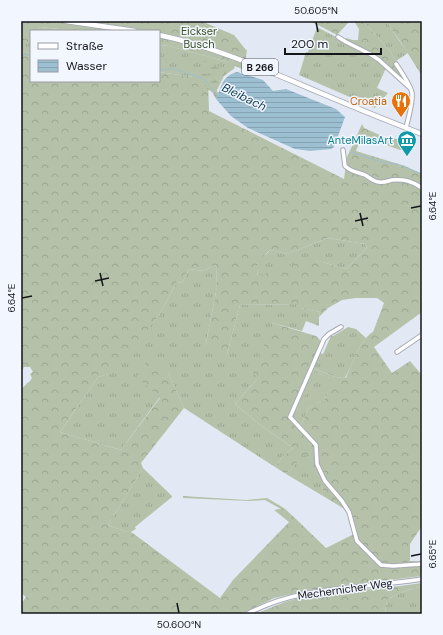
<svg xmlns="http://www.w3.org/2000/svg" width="443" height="635" viewBox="0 0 443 635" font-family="'DM Sans',sans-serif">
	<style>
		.grass { fill: url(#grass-tufts) }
		.forest { fill: url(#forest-crowns); fill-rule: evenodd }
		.wetland { fill: url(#wetland-marsh) }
		.water { fill: url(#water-rules) }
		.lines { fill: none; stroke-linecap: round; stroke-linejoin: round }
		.stream { stroke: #9dbfd2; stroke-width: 1 }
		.minor-casing { stroke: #a5aab5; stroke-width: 5.5 }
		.major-casing { stroke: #a5aab5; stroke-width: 6 }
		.minor { stroke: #fff; stroke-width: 3.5 }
		.major { stroke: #fff; stroke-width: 4.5 }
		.ticks { fill: none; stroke: #14161a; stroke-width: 1.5 }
		.labels { text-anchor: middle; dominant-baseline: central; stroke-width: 3; stroke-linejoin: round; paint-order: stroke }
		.shield { fill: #f2f6ff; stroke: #57595f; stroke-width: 1 }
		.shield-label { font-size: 10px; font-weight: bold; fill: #14161a }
		.park-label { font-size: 11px; fill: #394f21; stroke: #f2f6ff }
		.food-label { font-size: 11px; fill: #c56008; stroke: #f2f6ff; text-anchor: end }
		.culture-label { font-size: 11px; fill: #0d838f; stroke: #f2f6ff; text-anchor: end }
		.street-label { font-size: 11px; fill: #14161a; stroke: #f2f6ff }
		.water-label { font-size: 12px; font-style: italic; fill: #154358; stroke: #f2f6ff }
		.neatline { fill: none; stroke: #14161a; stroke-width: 1.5 }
		.ticks-label { font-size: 10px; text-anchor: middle; fill: #14161a }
	</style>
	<defs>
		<pattern id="grass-tufts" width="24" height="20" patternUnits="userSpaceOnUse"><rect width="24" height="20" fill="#b5c2a9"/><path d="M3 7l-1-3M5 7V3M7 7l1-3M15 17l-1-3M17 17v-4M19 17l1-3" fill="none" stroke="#9ba691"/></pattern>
		<pattern id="forest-crowns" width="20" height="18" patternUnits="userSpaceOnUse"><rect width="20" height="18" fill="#b5c2a9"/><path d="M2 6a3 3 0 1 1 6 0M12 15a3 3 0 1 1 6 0" fill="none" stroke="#9ba691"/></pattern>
		<pattern id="wetland-marsh" width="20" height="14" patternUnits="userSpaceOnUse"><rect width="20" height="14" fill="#b5c2a9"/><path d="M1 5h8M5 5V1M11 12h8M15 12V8" fill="none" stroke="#9ba691"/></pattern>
		<pattern id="water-rules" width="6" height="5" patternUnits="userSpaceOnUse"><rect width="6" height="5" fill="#9dbfd2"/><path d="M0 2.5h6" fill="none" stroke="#86a3b4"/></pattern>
	</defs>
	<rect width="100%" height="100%" fill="#e3e9f4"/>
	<g class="grass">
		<polygon points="363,21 388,21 391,29 408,53 396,61 389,50"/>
		<polygon points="21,23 35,30 40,27 78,31 31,31 31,53 21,51"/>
		<polygon points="317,27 370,55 378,60 386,68 377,88 388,93 375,108 299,75 306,52 308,52"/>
		<polygon points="159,45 169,46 224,61 235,65 234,69 222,75 218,84 208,79 159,72"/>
		<path d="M 328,238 L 365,244 L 367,248 L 346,269 L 319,261 L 258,276 C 257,269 255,262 261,257 C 265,255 267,254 270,250 L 287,254 Z"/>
		<polygon points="217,265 216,292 206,343 227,354 240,305 299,304 301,308 320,312 319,317 319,326 306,321 302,331 273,323 257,379 235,404 259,424 293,448 282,457 275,467 184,408 168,372 160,397 121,450 60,432 98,377 109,374 159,315 177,282 182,283 189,269 204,271 212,266"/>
		<path d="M 348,327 L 356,329 L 366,338 C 358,347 351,367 345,378 L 335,377 L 313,368 L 320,353 L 323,354 L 331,336 L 333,336 Z"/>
		<polygon points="312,371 336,380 324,400 309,407 301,425 291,417"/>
		<polygon points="304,453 316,464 322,477 322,484 323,496 286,474 294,466"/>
		<polygon points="143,468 172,496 172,497 135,527 136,529 131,532 127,532 108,525"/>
		<polygon points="183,496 247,500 267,498 284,508 281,509 265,500 249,501 183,498"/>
		<path d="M 422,586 L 422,614 L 385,614 L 387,600 C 398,593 409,589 422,586 Z"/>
	</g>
	<g class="forest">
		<polygon points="21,21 201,21 234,35 246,50 247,50 244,70 224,61 169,46 159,45 159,31 78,31 40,27 35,31 31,31 31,37 28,42 23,41 23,28 21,27"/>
		<polygon points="308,21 347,21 348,23 337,35 316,24"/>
		<polygon points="354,21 363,21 389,50 396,61 407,83 383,62 345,41 346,38 353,40 358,40 359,29"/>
		<polygon points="388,21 422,21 422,76 400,41 391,29"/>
		<path d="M 21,51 L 31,53 L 31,81 L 159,81 L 159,72 L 208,79 L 209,111 L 344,179 L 347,157 L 362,124 L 364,128 L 382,136 L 382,137 L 389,140 L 391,137 L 401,141 L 405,138 L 410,141 L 405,149 L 400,150 L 362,136 L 356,151 L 405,166 L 422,174 L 422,312 L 374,347 L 392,373 L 410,361 L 421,374 L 422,373 L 422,526 L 410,544 L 410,561 L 422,561 L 422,576 L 310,590 L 274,598 L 241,614 L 21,614 L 21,604 L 26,597 L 21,593 L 21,389 L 30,381 L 32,378 L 30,374 L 33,372 L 30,367 L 24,367 L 23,369 L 21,370 ZM 328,238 L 365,244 L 367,248 L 346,269 L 319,261 L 295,264 L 258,276 C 257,269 255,262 262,257 C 265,255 267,253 270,250 L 287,254 ZM 217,265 L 216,292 L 206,343 L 224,355 L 227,354 L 240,305 L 299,304 L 300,308 L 320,312 L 319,317 L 328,308 L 342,300 L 356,298 L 377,298 L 384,303 L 373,332 C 361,338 351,366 346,378 L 335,377 L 313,368 L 312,371 L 335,380 L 324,400 L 309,407 L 301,425 L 296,422 L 289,414 L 322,342 L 316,336 L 273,323 L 253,372 L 257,379 L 235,404 L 259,424 L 293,448 L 282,457 L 275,467 L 286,474 L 294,466 L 304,454 L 316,464 L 322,477 L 322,484 L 323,496 L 346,510 L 354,534 L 326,548 L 296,519 L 284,508 L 274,510 L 289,522 L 233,580 L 220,598 L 134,534 L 131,532 L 127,532 L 108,525 L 143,468 L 141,463 L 184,408 L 168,372 L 151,360 C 145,362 137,370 137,377 L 160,398 L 121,450 L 60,432 L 98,377 L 109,374 L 123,361 L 159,315 L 177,282 L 182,283 L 189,269 L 204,271 L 212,266 Z"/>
		<polygon points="309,378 314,384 305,396 296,405"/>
		<path d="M 422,583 L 422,586 C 409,589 398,593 387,600 L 385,614 L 255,614 L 285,602 L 302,597 L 323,594 L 400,586 Z"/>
	</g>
	<path class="wetland" d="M 204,61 L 219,66 L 221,68 L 219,72 L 213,76 L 215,80 L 218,82 L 219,82 C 222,74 223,72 231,69 L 232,70 L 224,76 L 217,90 L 217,92 L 219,93 L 216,99 L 212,92 L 207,89 L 203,82 L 192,77 L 192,73 L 198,71 L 211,76 L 212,74 L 210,69 L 202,66 Z"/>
	<path class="water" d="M 237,72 L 263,80 L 273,91 L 286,89 L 336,109 L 345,117 L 334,147 L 331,149 L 310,151 L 295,149 L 248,128 L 231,116 L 216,99 C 222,86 222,76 237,72 Z"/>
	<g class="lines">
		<g class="stream">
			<polyline points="21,54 31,55"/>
			<polyline points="159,71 165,69 175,69 204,79 218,96"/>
			<polyline points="351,152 385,163 397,164 404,167 422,174"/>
		</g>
		<g class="minor-casing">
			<g id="minor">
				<polyline points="338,37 346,42 370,54 379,60 410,88"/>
				<path d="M 396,64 C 400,70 412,87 412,94 C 413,103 408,119 406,128"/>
				<path d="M 343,150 L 345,166 C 351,172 358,172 365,175 C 370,178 374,182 379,182 C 383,183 388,181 392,180 C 404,179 412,181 422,188"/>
				<polyline points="341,327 329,334 324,339 290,417 316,445 317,464 325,481 342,501 349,512 357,541 381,565 393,566 422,564"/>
				<polyline points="397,352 422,335"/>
				<path d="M 247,614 C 284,594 323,590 364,586 C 383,584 403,582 422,579"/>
			</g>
		</g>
		<g class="major-casing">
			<g id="major">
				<polyline points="66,21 135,31"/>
				<path d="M 159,35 C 207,45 252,64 297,83 C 339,101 380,118 422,134"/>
			</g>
		</g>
		<use href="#minor" class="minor"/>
		<use href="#major" class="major"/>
	</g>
	<path class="ticks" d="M 316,22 L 318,32M 411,208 L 421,206M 360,213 L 363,226M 355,221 L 368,218M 100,273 L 103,286M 95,281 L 109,278M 22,298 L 32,296M 411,556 L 421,554M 177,603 L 179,613"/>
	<defs>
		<g id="restaurant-pin" transform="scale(1)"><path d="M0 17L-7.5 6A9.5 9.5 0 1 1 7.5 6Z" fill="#e8710a" stroke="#f2f6ff"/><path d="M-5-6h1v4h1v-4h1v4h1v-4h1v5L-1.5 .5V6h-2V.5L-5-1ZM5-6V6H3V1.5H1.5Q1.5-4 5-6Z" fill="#fff"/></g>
		<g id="museum-pin" transform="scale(1)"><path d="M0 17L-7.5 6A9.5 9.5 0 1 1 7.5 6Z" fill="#0f9aa8" stroke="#f2f6ff"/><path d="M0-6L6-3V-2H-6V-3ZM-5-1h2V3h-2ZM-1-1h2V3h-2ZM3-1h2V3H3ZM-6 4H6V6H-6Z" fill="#fff"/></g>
	</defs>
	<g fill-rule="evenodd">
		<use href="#restaurant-pin" x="401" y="101"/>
		<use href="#museum-pin" x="407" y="140"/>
	</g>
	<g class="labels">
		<rect class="shield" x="242" y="59" width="36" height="16" rx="3"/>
		<g class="shield-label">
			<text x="260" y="67">B 266</text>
		</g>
		<g class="park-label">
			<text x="199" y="31">Eickser<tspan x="199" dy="13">Busch</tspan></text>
		</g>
		<g class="food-label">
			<text x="387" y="101">Croatia</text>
		</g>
		<g class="culture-label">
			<text x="393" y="140">AnteMilasArt</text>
		</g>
		<g class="street-label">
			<text transform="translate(345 589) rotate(-8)">Mechernicher Weg</text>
		</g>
		<g class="water-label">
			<text transform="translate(244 97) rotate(26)">Bleibach</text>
		</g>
	</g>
	<rect width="443" height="635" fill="none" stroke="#f2f6ff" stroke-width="44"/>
	<rect x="30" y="30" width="130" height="52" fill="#f2f6ff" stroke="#999ca3"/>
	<rect x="38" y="43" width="20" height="6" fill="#ffffff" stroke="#999ca3"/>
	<text x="66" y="50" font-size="12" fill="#14161a">Straße</text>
	<rect x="38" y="60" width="20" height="12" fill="url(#water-rules)" stroke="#999ca3"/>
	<text x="66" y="70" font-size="12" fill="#14161a">Wasser</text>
	<path d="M285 48v6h96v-6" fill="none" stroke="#14161a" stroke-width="2"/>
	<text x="291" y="48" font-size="12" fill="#14161a" stroke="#f2f6ff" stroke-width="3" paint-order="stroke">200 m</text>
	<rect x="22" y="22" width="399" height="591" class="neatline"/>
	<g class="ticks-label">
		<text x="316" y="14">50.605°N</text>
		<text transform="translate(432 206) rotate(-90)" y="4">6.64°E</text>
		<text transform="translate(11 298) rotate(-90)" y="4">6.64°E</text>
		<text transform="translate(432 554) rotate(-90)" y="4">6.65°E</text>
		<text x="179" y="628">50.600°N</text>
	</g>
</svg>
